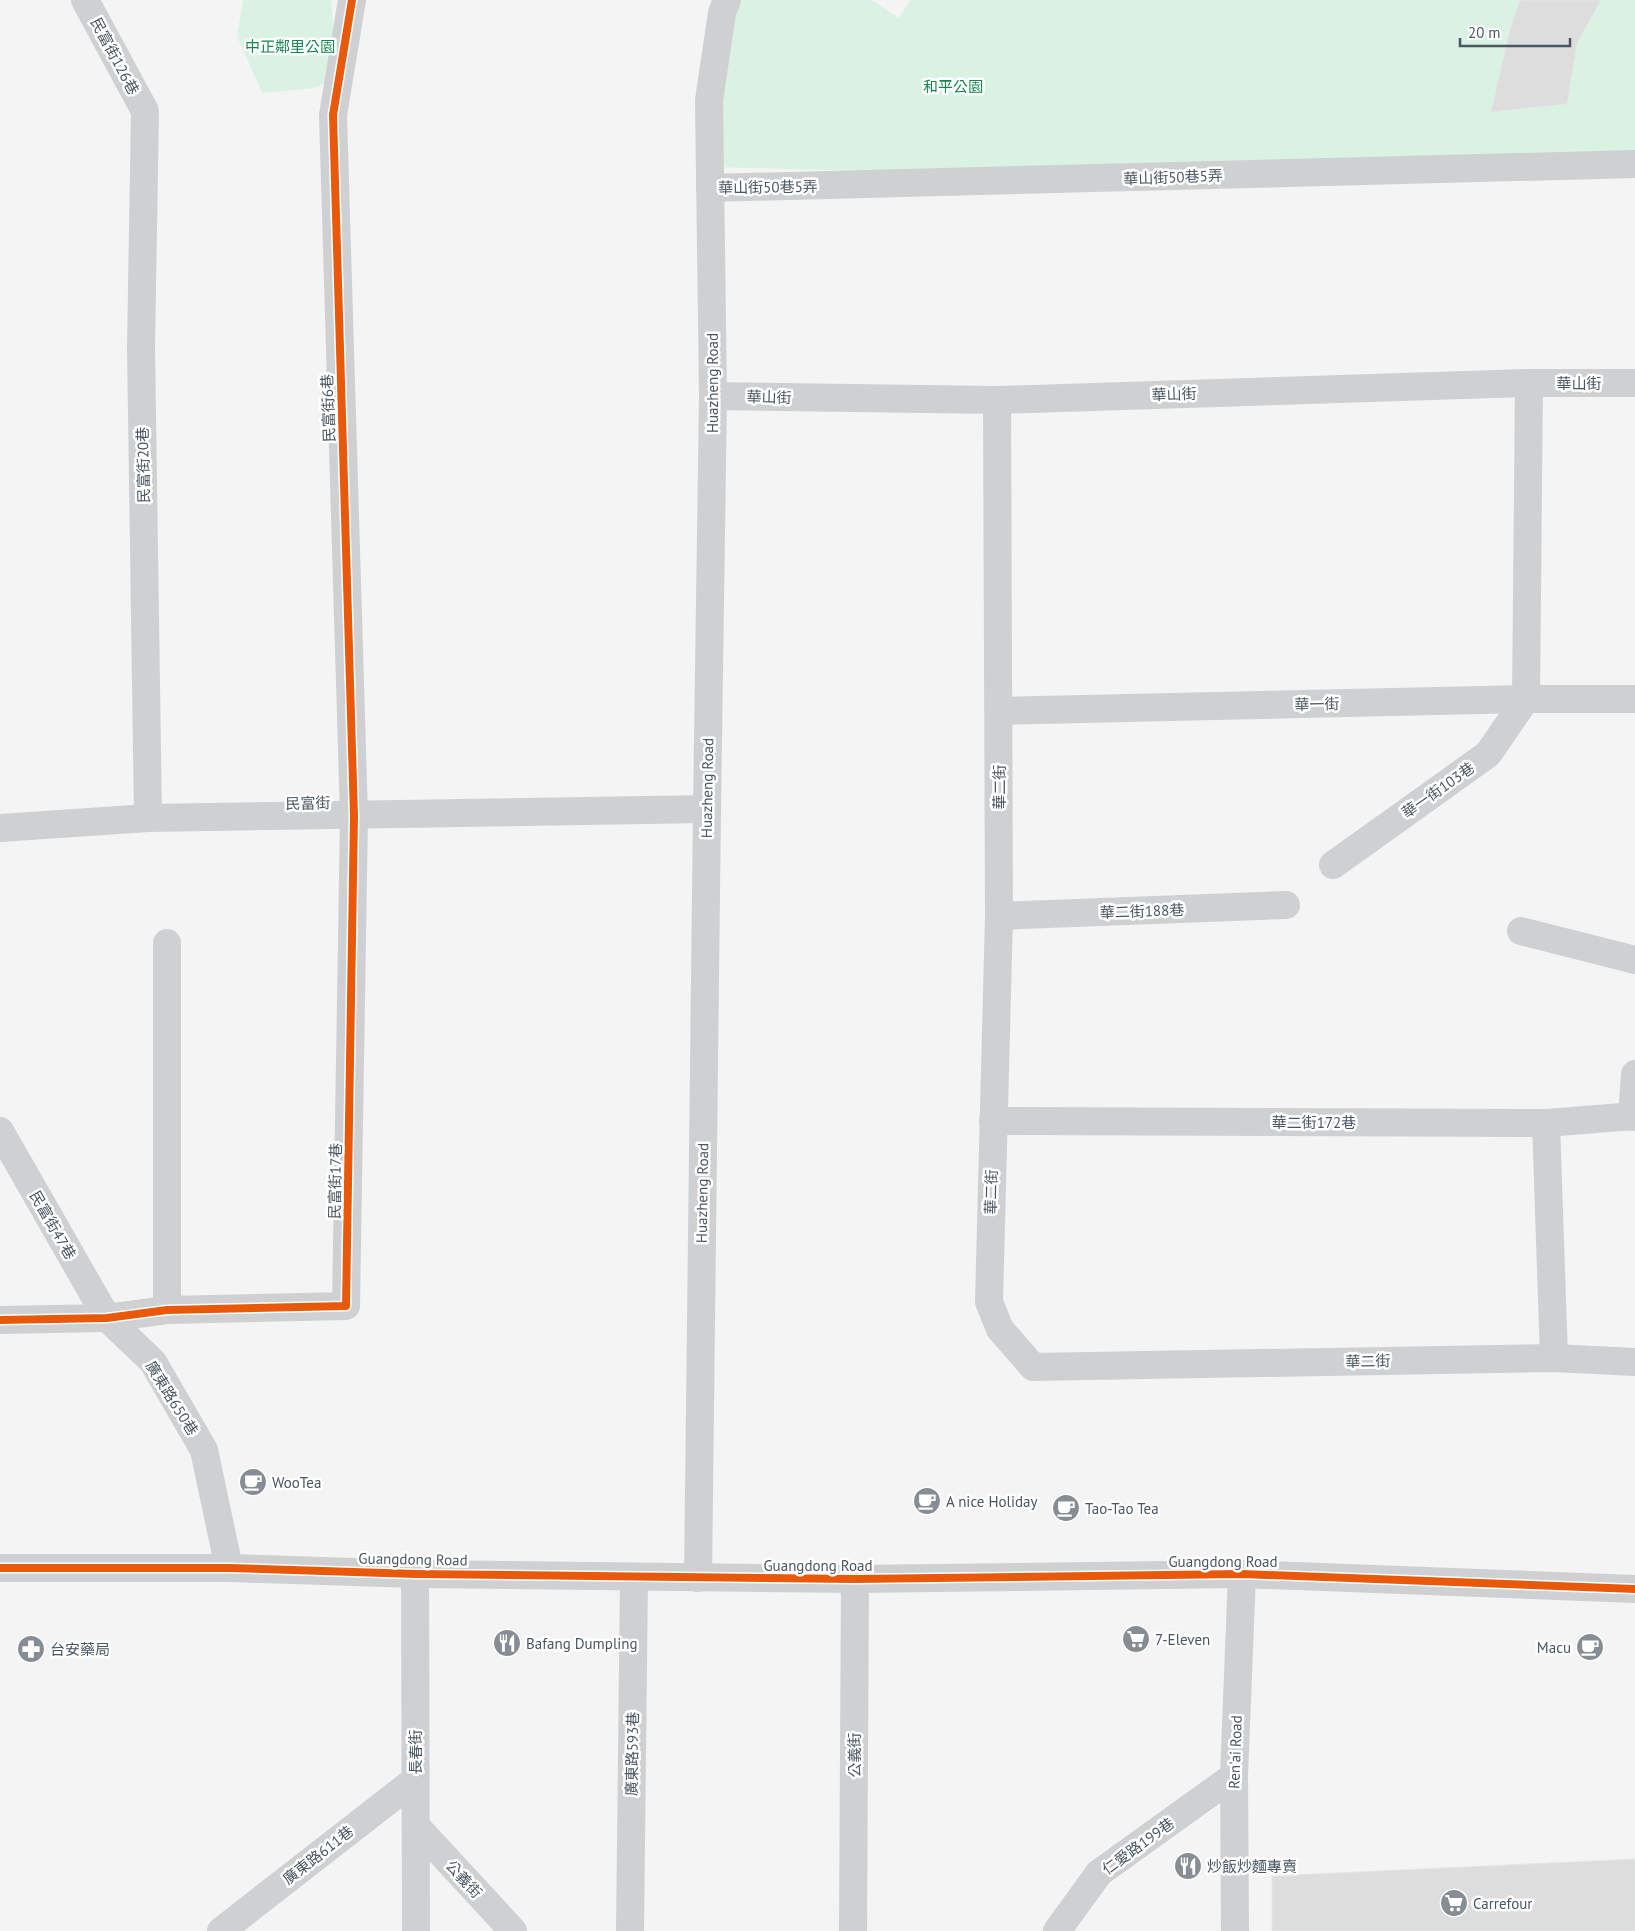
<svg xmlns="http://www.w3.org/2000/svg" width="1635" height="1931" viewBox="0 0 1635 1931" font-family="'PT Sans','Noto Sans TC',sans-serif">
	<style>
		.green { fill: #d9f2e3 }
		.building { fill: #ddddde; stroke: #e5e6e7 }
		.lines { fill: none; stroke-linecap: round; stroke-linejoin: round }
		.minor { stroke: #ced0d2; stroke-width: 28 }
		.cycleway-casing { stroke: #fff; stroke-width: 11 }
		.cycleway { stroke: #e8590c; stroke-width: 8 }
		.labels { text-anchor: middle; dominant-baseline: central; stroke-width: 5; stroke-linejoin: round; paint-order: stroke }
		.park-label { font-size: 15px; fill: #17864f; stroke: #fff }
		.street-label { font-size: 15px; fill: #4a5661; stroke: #fff }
		.poi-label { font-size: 15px; fill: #4a5661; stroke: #fff; text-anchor: start }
	</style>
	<rect width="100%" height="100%" fill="#f4f4f4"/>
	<g class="green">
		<polygon points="243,0 331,0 338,77 314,88 262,93 237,36"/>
		<polygon points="742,0 872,0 899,18 910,0 1635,0 1635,156 943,173 712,167 717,61"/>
	</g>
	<g class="building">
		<polygon points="1520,0 1601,0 1577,43 1567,104 1491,112 1510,29"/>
		<polygon points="1635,1859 1635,1931 1272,1931 1272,1876"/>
	</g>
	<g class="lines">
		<g class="minor">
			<polyline points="85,0 145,111 141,347 148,818"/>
			<polyline points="710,188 1635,164"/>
			<polyline points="713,396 997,400 1529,383 1635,383"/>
			<polyline points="997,400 999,916 989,1302 1000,1329 1033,1367 1554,1358 1635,1362"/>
			<polyline points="999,711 1526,699 1635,699"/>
			<polyline points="0,828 148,818 707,809"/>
			<polyline points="1333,865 1488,754 1526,699 1529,383"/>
			<polyline points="999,916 1286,905"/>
			<polyline points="1521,931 1635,960"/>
			<polyline points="167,943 167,1310"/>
			<polyline points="1632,1117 1635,1074"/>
			<polyline points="993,1121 1546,1123 1635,1116"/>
			<polyline points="1546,1123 1554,1358"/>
			<polyline points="0,1131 107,1318 153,1362 204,1450 229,1568"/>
			<polyline points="0,1320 107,1318 167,1310 346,1306 354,816 333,115 352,0"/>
			<polyline points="0,1568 229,1568 415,1574 855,1579 1242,1574 1635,1589"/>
			<polyline points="415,1574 416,1931"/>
			<polyline points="698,1578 707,809 713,396 709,100 722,13 727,0"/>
			<polyline points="416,1826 513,1931"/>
			<polyline points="221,1931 415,1780"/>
			<polyline points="630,1931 634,1577"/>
			<polyline points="853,1931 855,1579"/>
			<polyline points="1057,1931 1099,1873 1234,1776"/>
			<polyline points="1235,1931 1234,1776 1242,1574"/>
		</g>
		<g class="cycleway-casing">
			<g id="cycleway">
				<polyline points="0,1320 107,1318 167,1310 346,1306 354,816 333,115 352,0"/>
				<polyline points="0,1568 229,1568 415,1574 855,1579 1242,1574 1635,1589"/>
			</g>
		</g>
		<use href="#cycleway" class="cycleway"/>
	</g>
	<defs>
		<g id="cafe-disc" transform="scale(1.4375)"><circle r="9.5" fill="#868d94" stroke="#fff"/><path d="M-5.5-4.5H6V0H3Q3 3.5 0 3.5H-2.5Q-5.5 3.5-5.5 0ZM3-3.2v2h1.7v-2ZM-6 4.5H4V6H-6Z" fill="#fff"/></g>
		<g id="supermarket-disc" transform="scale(1.4375)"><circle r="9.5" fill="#868d94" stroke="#fff"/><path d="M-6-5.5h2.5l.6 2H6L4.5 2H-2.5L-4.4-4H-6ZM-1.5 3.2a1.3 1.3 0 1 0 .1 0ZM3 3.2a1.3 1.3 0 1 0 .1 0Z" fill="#fff"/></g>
		<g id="restaurant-disc" transform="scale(1.4375)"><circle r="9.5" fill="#868d94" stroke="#fff"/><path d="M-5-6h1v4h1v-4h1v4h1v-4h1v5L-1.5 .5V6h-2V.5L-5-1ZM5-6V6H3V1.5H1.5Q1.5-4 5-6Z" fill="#fff"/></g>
		<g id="pharmacy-disc" transform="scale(1.4375)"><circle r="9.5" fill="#868d94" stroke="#fff"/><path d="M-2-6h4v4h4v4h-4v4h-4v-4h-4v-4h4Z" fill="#fff"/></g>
	</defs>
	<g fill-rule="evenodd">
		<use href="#cafe-disc" x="253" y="1482"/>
		<use href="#cafe-disc" x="927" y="1501"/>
		<use href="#cafe-disc" x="1066" y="1508"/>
		<use href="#supermarket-disc" x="1136" y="1639"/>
		<use href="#restaurant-disc" x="507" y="1643"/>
		<use href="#cafe-disc" x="1590" y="1647"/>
		<use href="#pharmacy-disc" x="31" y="1649"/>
		<use href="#restaurant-disc" x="1188" y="1866"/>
		<use href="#supermarket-disc" x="1454" y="1903"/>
	</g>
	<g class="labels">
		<g class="park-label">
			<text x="290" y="46">中正鄰里公園</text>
			<text x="953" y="86">和平公園</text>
		</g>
		<g class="street-label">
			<text transform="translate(115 56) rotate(62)">民富街126巷</text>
			<text transform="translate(1173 177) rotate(-2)">華山街50巷5弄</text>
			<text transform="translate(768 187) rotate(-1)">華山街50巷5弄</text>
			<text transform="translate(712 383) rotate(-90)">Huazheng Road</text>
			<text x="1579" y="383">華山街</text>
			<text transform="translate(1174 394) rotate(-2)">華山街</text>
			<text transform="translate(769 397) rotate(1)">華山街</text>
			<text transform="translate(328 408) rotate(-92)">民富街6巷</text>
			<text transform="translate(143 465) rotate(-91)">民富街20巷</text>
			<text transform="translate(1317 704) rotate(-1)">華一街</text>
			<text transform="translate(999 787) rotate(-90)">華二街</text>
			<text transform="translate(707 788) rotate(-89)">Huazheng Road</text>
			<text transform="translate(1438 790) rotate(-35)">華一街103巷</text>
			<text transform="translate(308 803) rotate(-1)">民富街</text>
			<text transform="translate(1142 911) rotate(-2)">華二街188巷</text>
			<text x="1314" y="1122">華二街172巷</text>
			<text transform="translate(335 1181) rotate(-89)">民富街17巷</text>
			<text transform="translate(991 1192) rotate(-89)">華二街</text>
			<text transform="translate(702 1193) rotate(-89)">Huazheng Road</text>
			<text transform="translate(53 1225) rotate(60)">民富街47巷</text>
			<text transform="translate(1368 1361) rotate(-1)">華二街</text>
			<text transform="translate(172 1398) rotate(58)">廣東路650巷</text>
			<text transform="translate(413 1559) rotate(1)">Guangdong Road</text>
			<text x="1223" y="1561">Guangdong Road</text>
			<text x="818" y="1565">Guangdong Road</text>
			<text transform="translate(415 1752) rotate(-90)">長春街</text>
			<text transform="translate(1235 1752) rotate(-88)">Ren'ai Road</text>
			<text transform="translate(632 1754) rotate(-89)">廣東路593巷</text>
			<text transform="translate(854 1755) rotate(-90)">公義街</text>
			<text transform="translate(1138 1846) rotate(-36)">仁愛路199巷</text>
			<text transform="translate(318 1855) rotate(-38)">廣東路611巷</text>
			<text transform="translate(464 1879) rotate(47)">公義街</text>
		</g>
		<g class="poi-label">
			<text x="272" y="1482">WooTea</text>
			<text x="946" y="1501">A nice Holiday</text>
			<text x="1085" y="1508">Tao-Tao Tea</text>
			<text x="1155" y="1639">7-Eleven</text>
			<text x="526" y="1643">Bafang Dumpling</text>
			<text x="1571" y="1647" text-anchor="end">Macu</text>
			<text x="50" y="1649">台安藥局</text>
			<text x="1207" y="1866">炒飯炒麵專賣</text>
			<text x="1473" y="1903">Carrefour</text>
		</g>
	</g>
	<path d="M1460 38v8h110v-8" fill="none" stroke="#4a5661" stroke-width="2.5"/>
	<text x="1468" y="38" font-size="15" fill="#4a5661" stroke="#ffffff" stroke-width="4" paint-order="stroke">20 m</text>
</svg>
